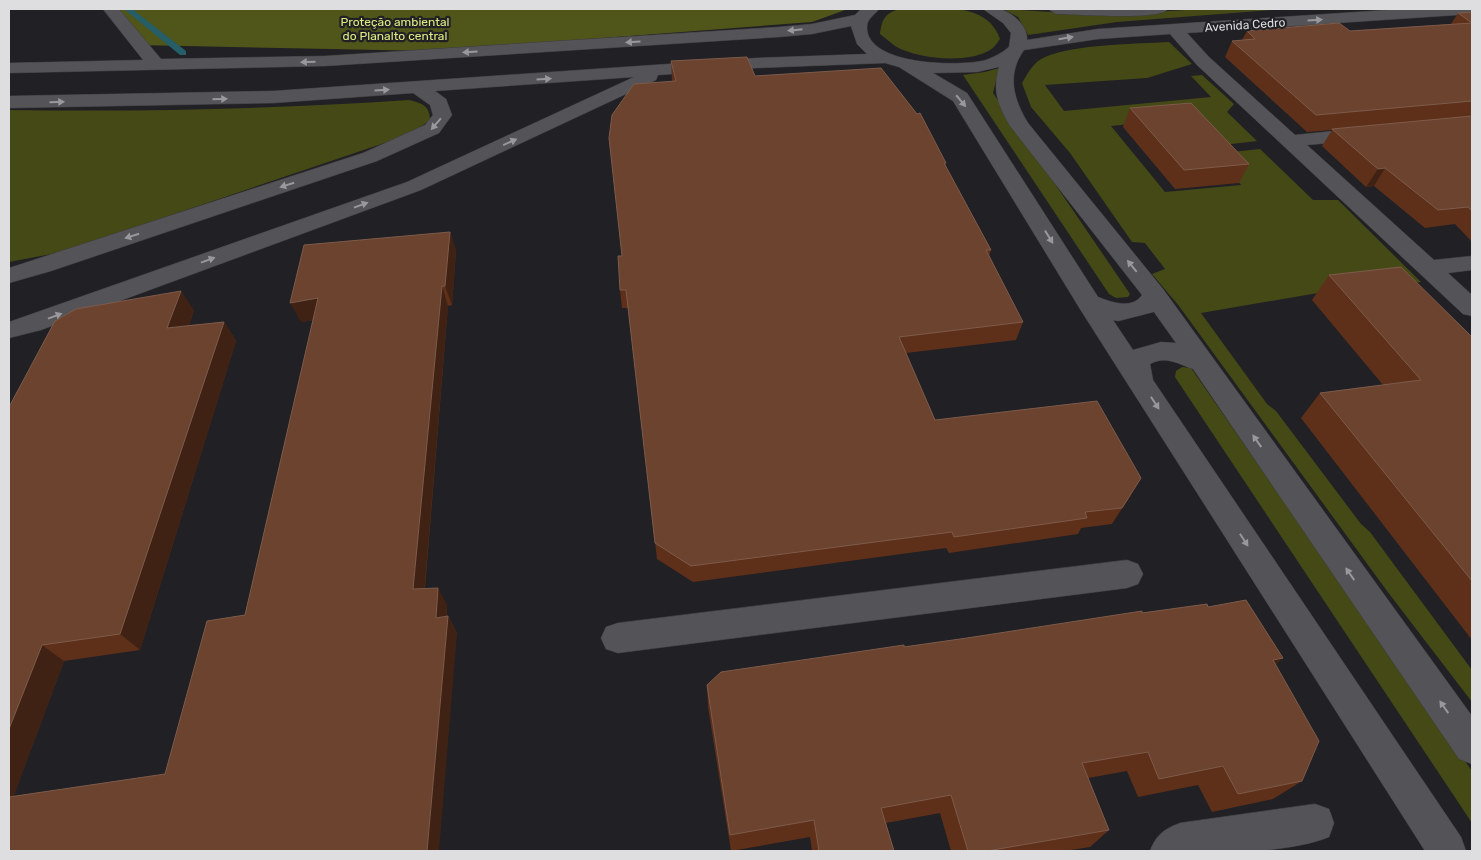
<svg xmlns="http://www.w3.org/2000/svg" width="1481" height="860" viewBox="0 0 1481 860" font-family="Rubik,sans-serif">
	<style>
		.green { fill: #454916 }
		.forest { fill: #50551a }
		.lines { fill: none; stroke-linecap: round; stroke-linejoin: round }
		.stream { fill: #255e67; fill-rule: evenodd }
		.minor-casing { stroke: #3e3d40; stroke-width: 1 }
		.minor { fill: #545357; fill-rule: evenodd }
		.wall { fill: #5e301a }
		.shaded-wall { fill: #402215 }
		.building { fill: #6b432f; stroke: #7d5b4b }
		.oneway { fill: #99989c }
		.labels { text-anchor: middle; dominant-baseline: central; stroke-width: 4.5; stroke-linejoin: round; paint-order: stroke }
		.far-park-label { font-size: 12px; fill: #e1ec82; stroke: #212024 }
		.far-street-label { font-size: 12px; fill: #dedde0; stroke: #212024 }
	</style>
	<rect width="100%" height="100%" fill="#212024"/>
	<g class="green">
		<path d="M 900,9 C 935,9 987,0 1000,39 C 997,43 994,48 990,50 C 968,64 916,59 895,46 C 890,42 885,38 880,34 C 882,19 885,13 900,9 Z"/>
		<polygon points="1003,9 1096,15 1204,9 1285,9 1117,22 1028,35 1018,17"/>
		<path d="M 1169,42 L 1192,64 L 1147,78 L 1045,85 L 1064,111 L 1211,97 L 1191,76 L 1202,75 L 1234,104 L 1227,112 L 1257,141 L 1206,147 L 1180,119 L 1111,126 L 1165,192 L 1241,185 L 1213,154 L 1260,149 L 1313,200 L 1338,200 L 1421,282 L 1318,293 L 1201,313 L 1267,404 L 1276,411 L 1361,524 L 1370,532 L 1472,670 L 1472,702 L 1387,591 L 1179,306 L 1152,274 L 1165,269 L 1145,243 L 1132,242 L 1070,153 L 1031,107 L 1022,83 C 1028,73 1033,62 1045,57 C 1075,44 1135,44 1169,42 Z"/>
		<polygon points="999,68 993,93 1130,294 1128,297 1116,298 1109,294 963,75 985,72"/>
		<path d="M 409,100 C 422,103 430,106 430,120 L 411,134 L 62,252 L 9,262 L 9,110 C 143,112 276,109 409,100 Z"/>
		<polygon points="1182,367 1191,368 1472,771 1472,823 1175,377 1176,371"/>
	</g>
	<polygon class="forest" points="115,9 848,9 812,22 432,51 136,45"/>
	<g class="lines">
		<polygon class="stream" points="124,9 132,9 186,51 186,55 180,55"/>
		<g class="minor-casing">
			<g id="minor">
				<path d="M 103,9 L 119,9 L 161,59 L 325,56 L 779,27 L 812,24 L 855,15 L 861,9 L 879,9 C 875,15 867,18 867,27 C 866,66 961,67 986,60 C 994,57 1002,53 1009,47 L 1011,33 L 1003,23 L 983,9 C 989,9 998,7 1003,10 C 1014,14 1028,27 1027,40 L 1098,29 L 1403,9 L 1472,9 L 1472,14 L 1187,33 L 1209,57 L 1295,135 L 1363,128 L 1370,130 L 1373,134 L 1370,138 L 1363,140 L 1307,145 L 1434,260 L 1472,256 L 1472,270 L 1448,273 L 1472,295 L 1472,316 L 1463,314 L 1197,65 L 1170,34 L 1098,39 L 1024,50 C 1006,75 1014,100 1028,123 L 1163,289 L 1472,716 L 1472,764 L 1459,759 L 1193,369 C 1178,364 1166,355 1150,364 L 1153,380 L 1461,837 L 1466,851 L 1425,851 L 1080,309 L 953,101 L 899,67 L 885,63 L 756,68 L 658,75 L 656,80 L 421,190 L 41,330 L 9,338 L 9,322 L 407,182 L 634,77 L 435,91 L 446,99 L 452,115 L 439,133 L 377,161 L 51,271 L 9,283 L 9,268 L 363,153 L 425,125 L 433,115 L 430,105 L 413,93 L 273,103 L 9,108 L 9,96 L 273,91 L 756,58 L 867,54 L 857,44 L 851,26 L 812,34 L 779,37 L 325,66 L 9,73 L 9,63 L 143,60 ZM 999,67 C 992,91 998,105 1010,126 L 1142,295 C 1132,310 1111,302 1098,297 L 967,93 L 933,73 L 977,72 ZM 1154,312 L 1176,343 L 1161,342 L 1133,350 L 1113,320 L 1118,321 Z"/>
				<path d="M 1048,9 L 1168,9 C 1160,21 1074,14 1056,14 Z"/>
				<polygon points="1127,560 1138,564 1143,574 1138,584 1127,588 618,653 606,649 601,638 606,627 618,623"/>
				<path d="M 1315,804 L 1329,809 L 1334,823 L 1329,837 C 1285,855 1198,854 1150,851 C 1156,835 1164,829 1180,823 Z"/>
			</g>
		</g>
		<use href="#minor" class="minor"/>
	</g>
	<g class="wall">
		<polygon points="1472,12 1472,242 1455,224 1425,228 1374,186 1366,187 1322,146 1332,130 1307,132 1225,57 1232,41 1242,40 1247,31 1350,31 1451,24 1458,13"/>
		<polygon points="671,61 755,76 946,163 945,166 991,250 989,256 1023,322 1016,340 906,353 935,420 1131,495 1112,524 1081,528 1078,534 949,553 946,548 693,582 657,559 628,308 622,308 620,290 622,256 672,81"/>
		<polygon points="1130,108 1249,164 1239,183 1175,189 1123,127"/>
		<polygon points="450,232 456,251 452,305 448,306 425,588 447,605 447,616 448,616 457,633 9,851 9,407 194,310 189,325 224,322 236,341 140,650 64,661 13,797 165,774 245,615 313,320 301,322"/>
		<polygon points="1329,275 1472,337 1472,640 1301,418 1320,393 1383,385 1312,300"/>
		<polygon points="1208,607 1283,658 1275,665 1302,781 1273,799 1212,812 1198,785 1138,797 1127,771 1088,778 1109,830 1090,847 1064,851 951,851 940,813 886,823 894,851 812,851 810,837 731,851 708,707 707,685 904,647 1142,613"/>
	</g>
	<g class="shaded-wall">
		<polygon points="1385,168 1374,186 1366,187 1378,169"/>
		<polygon points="450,232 456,251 452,305 445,286"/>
		<polygon points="442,286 448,306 423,606 413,589"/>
		<polygon points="181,291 194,310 181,347 167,328"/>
		<polygon points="318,298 328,318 301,322 290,303"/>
		<polygon points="224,322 236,341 140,650 120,634"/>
		<polygon points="1141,478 1131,495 1112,524 1122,508"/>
		<polygon points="438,588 447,605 446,634 436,618"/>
		<polygon points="448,616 457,633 439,851 427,851"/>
		<polygon points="42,645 64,661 9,809 9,729"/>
		<polygon points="1283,658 1257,680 1273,660"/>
	</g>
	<g class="building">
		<polygon points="1472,12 1472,101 1316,115 1232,41 1255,39 1247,31 1339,23 1350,31 1472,23 1458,13"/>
		<polygon points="747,57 755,76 881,68 917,114 920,113 946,163 944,163 991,250 986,250 1023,322 899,337 935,420 1097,401 1141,478 1122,508 1085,512 1087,518 954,537 952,532 691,566 655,543 626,290 620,290 618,256 622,256 609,138 612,115 634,84 676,81 671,61"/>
		<polygon points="1191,103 1249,164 1184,170 1130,108"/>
		<polygon points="1472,116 1472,211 1468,207 1438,210 1385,168 1378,169 1332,129"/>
		<polygon points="450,232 445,286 442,286 413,589 438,588 436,618 448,616 427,851 9,851 9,797 165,774 207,621 245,615 318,298 290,303 304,245"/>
		<polygon points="1401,267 1472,337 1472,581 1320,393 1421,380 1329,275"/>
		<polygon points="181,291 167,328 224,322 120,634 42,645 9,729 9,407 55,321 76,309"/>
		<polygon points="1246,600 1283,658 1273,660 1319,741 1302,781 1238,794 1223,766 1159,779 1148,752 1082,763 1109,830 987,851 968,851 951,795 881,808 894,851 819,851 814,820 730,835 707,685 721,672 904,645 904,647 967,638 1142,611 1142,613 1207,604 1208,607"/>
	</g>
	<defs><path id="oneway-solid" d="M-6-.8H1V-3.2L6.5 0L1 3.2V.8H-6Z" transform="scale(1.25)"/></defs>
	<g class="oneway">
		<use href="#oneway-solid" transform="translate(1315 20) rotate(-4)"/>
		<use href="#oneway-solid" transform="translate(795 30) rotate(174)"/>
		<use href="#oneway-solid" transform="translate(1066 38) rotate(-9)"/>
		<use href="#oneway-solid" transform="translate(633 42) rotate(176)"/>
		<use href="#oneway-solid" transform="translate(470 52) rotate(176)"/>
		<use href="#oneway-solid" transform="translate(308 62) rotate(178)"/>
		<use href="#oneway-solid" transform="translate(544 79) rotate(-4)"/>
		<use href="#oneway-solid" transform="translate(382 90) rotate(-4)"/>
		<use href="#oneway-solid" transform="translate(220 99) rotate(-2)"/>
		<use href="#oneway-solid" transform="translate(961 101) rotate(50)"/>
		<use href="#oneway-solid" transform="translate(57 102) rotate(-1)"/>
		<use href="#oneway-solid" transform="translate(436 124) rotate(131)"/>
		<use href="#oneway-solid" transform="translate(510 142) rotate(-24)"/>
		<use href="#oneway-solid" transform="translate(287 185) rotate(162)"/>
		<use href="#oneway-solid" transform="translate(361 205) rotate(-20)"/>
		<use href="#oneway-solid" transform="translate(132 236) rotate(162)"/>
		<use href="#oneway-solid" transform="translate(1049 237) rotate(58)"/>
		<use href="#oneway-solid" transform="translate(208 260) rotate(-20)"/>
		<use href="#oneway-solid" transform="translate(1132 266) rotate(-129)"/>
		<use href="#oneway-solid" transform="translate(55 316) rotate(-20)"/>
		<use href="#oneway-solid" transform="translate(1155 403) rotate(57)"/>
		<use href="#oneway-solid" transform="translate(1257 441) rotate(-125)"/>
		<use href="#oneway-solid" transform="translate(1244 540) rotate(57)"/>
		<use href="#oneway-solid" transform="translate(1350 574) rotate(-125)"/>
		<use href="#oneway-solid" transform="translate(1444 707) rotate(-125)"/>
	</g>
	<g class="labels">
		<g class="far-park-label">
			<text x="395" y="22">Proteção ambiental<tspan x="395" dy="14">do Planalto central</tspan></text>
		</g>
		<g class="far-street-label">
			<text transform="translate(1245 25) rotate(-4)">Avenida Cedro</text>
		</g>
	</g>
	<rect width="1481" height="860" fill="none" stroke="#dedde0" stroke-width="20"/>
</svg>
